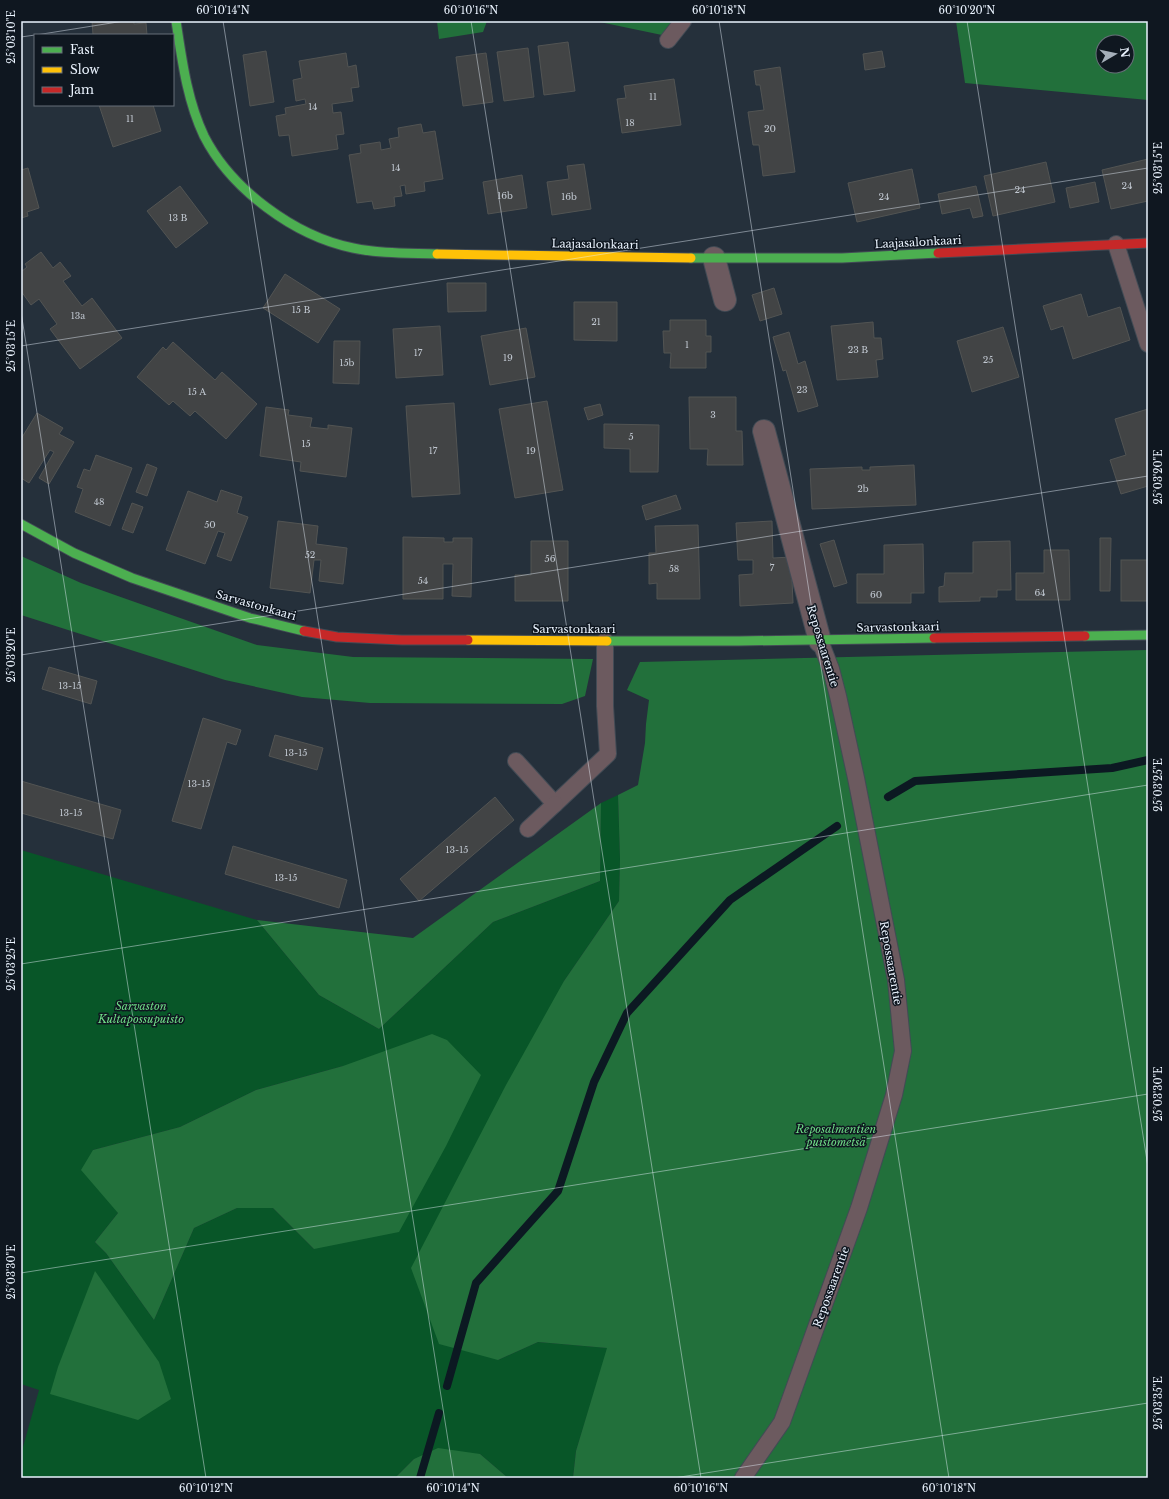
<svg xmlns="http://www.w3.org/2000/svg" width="1169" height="1499" viewBox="0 0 1169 1499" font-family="'Libre Baskerville',serif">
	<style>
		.green { fill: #085628; fill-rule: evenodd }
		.forest { fill: #22703b; fill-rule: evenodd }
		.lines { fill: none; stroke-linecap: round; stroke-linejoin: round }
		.stream { stroke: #0c1922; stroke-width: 8 }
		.building { fill: #424445; stroke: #525453 }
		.lane-casing { stroke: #424b55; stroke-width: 18 }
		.street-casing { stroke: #424b55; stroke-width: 24 }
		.fast-casing { stroke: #424b55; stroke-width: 11 }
		.slow-casing { stroke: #424b55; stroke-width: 11 }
		.jam-casing { stroke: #424b55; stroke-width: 11 }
		.lane { stroke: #6c5a5f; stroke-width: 16 }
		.street { stroke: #6c5a5f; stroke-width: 22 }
		.fast { stroke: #4caf50; stroke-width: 9 }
		.slow { stroke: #ffc107; stroke-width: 9 }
		.jam { stroke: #c62828; stroke-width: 9 }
		.ticks { fill: none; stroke: #eaf3fe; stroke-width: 1; stroke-opacity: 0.45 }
		.labels { text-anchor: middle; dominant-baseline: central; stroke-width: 3; stroke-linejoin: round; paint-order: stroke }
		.number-label { font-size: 9px; fill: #c0c7d0 }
		.street-label { font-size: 11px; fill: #eaf3fe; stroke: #0f1720 }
		.park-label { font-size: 11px; font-style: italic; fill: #6fdd87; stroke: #0f1720 }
		.neatline { fill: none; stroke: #eaf3fe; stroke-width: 1.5 }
		.ticks-label { font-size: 10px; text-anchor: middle; fill: #eaf3fe }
	</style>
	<rect width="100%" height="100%" fill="#25303b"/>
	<path class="green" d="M 618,795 L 620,859 L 619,901 L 564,981 L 498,1360 L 538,1342 L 608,1348 L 576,1451 L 573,1478 L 508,1478 L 480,1454 L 414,1459 L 395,1478 L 21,1478 L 21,1454 L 39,1390 L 21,1384 L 21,850 L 257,920 L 319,995 L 379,1029 L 493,922 L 600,881 L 601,803 ZM 343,1066 L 314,1249 L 273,1208 L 237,1208 L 194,1228 L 154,1320 L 106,1253 L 95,1242 L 118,1213 L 93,1150 L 180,1127 L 256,1090 Z"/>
	<g class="forest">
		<polygon points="437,21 487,21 483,32 439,39"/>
		<polygon points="595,21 677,21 662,35"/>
		<path d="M 956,21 L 1148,21 L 1148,100 L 965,83 ZM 1103,42 L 1127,42 L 1127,66 L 1103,66 Z"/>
		<polygon points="21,556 81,583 257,645 353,657 593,659 585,696 562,704 370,703 302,697 225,680 21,615"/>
		<polygon points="1148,650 1148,1478 573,1478 576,1451 607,1348 538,1342 498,1360 439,1344 411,1268 506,1085 564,981 619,901 620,859 618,795 638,785 645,743 646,724 649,700 627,690 640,662"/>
		<polygon points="601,803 600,881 493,922 379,1029 319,995 257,920 413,938"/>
		<polygon points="432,1034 447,1040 481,1075 446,1146 399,1232 314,1249 273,1208 237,1208 194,1228 154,1320 106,1253 95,1242 118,1213 81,1170 93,1150 180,1127 256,1090 343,1066"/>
		<polygon points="95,1271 159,1362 171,1399 138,1420 50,1394 58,1367"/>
		<polygon points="438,1448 480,1454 508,1478 395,1478 414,1459"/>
	</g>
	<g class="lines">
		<g class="stream">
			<polyline points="888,797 915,781 1112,768 1148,760"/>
			<polyline points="447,1386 476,1283 558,1191 594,1082 627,1013 730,900 837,826"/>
			<polyline points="420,1478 439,1413"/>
		</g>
	</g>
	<g class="building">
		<polygon points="92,21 134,21 134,24 146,23 147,35 93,35"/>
		<polygon points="568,42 575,91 544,95 538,46"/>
		<polygon points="528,48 534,97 504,101 497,52"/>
		<polygon points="266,51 274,102 250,106 243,55"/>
		<polygon points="882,51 885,67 865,70 863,54"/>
		<polygon points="346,53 348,67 356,65 359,87 351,88 353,101 332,104 333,113 341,112 344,134 336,135 338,149 292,156 289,135 279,136 276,116 286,114 285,108 306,104 305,99 296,101 293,80 302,78 299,61"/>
		<polygon points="486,53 493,102 463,106 456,57"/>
		<polygon points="780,67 795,172 763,176 759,145 753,145 748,112 764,110 760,85 756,85 754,71"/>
		<polygon points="674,79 681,125 622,133 617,99 626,98 624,86"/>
		<polygon points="99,105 153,105 161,131 113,147"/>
		<polygon points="421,124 423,133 435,131 443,179 424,182 425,191 406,194 405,185 400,186 402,196 394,197 395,206 374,209 372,201 357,203 349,155 361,153 360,145 380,142 381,150 391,148 389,139 399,137 398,128"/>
		<polygon points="1148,159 1148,201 1111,209 1102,170"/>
		<polygon points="1046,162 1055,202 993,216 984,176"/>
		<polygon points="584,164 591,209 552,215 547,182 569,179 567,166"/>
		<polygon points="28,168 39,208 27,212 28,216 21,218 21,170"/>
		<polygon points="912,169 920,208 857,222 848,183"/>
		<polygon points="522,175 527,208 488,214 483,182"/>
		<polygon points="1095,182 1099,202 1070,208 1066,188"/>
		<polygon points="180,186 208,223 176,248 147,211"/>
		<polygon points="976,186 983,216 973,218 970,208 942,214 938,194"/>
		<polygon points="41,252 53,268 60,262 71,276 63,281 82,306 92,298 122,338 80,369 50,329 57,324 39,299 31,305 21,291 21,272 27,267 25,264"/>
		<polygon points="285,274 340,309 318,343 263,308"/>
		<polygon points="447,283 486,283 486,311 448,312"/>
		<polygon points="774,288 782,314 760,321 752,295"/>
		<polygon points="1081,294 1088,317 1120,307 1130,340 1073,359 1063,326 1051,330 1043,306"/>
		<polygon points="574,302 617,302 617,341 574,340"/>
		<polygon points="670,320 706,320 706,336 711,336 711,352 706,352 706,368 670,368 671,353 664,353 663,331 670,331"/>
		<polygon points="873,322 874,338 881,338 883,359 876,360 878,377 837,380 831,326"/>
		<polygon points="440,326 443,375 396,378 393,329"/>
		<polygon points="1003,327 1019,377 972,392 957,341"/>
		<polygon points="526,328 535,377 490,385 481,336"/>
		<polygon points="789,332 798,364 805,361 818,406 798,412 786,370 783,371 773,337"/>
		<polygon points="334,341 360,341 359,384 333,383"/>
		<polygon points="173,342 215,380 222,372 257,404 226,439 195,411 190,416 173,401 169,405 137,377 163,347 166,350"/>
		<polygon points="689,397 736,397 736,431 742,431 743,465 707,465 708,449 690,449"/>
		<polygon points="547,401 563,490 515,498 499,409"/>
		<polygon points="454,403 460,494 412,497 406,406"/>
		<polygon points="600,404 603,415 588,420 584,408"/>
		<polygon points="266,407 289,410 288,415 312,418 310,427 328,429 328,425 352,428 346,477 300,471 301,462 260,456"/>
		<polygon points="1148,409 1148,486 1121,494 1110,460 1126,455 1115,419"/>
		<polygon points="37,413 63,428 59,434 74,442 49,484 39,478 54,452 50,450 29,483 21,478 21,439"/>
		<polygon points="604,424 659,425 658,472 630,472 630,449 604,448"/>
		<polygon points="96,455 132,468 110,526 75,512 83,489 77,487 84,469 90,471"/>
		<polygon points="147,464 157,468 147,496 136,492"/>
		<polygon points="914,465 916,505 812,509 810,469 862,467 862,470 870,470 870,467"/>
		<polygon points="221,490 242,497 237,513 248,517 231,561 217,556 225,533 218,531 205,564 166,550 188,491 217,502"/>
		<polygon points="676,495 681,509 646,520 642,506"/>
		<polygon points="132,503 143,507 133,533 122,529"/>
		<polygon points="278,521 318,526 316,544 347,548 343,584 319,581 321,560 314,560 310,593 270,588"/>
		<polygon points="772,521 773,558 791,557 793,603 740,606 739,575 753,574 753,560 738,560 736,523"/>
		<polygon points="698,525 700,599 657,599 657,583 649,584 649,553 656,553 655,526"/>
		<polygon points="403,537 444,538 444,542 453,542 453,538 472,538 471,597 452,596 453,564 443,564 443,599 403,599"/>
		<polygon points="1100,538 1111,538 1110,591 1100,591"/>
		<polygon points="834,540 847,583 834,587 820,544"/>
		<polygon points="531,541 568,541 568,601 515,601 515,575 531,575"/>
		<polygon points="1010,541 1011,590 997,590 997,597 980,597 980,601 939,602 939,587 944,586 945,573 973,573 973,542"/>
		<polygon points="923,544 924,593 911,593 911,603 857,603 857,574 884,574 884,545"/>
		<polygon points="1044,550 1069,550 1070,600 1016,600 1016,573 1044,573"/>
		<rect x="1121" y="560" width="27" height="41"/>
		<polygon points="49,667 97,681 91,704 42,689"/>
		<polygon points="203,718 241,730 236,745 227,742 201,829 172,821"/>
		<polygon points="275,735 323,748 317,770 269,756"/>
		<polygon points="21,781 121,810 113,839 21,813"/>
		<polygon points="495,797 514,820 419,901 400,879"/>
		<polygon points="233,846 347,880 339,908 225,874"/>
	</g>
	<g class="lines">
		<g class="lane-casing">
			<g id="lane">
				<polyline points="668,40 683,21"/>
				<polyline points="1116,244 1148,344"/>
				<polyline points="516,761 555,804 608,754 605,706 605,641"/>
				<polyline points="528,829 555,804"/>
				<polyline points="743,1478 782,1422 859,1208 894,1095 903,1051 896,980 856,778 838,696 831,669 820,641"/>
			</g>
		</g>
		<g class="street-casing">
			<g id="street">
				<polyline points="714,258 725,300"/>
				<polyline points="764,431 820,641"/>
			</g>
		</g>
		<g class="fast-casing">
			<g id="fast">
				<path d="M 176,21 C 182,60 187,100 204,136 C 231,189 294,236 353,248 C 381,254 409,253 437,254"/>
				<polyline points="691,258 842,258 938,253"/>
				<polyline points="21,524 74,553 132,578 250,618 304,631"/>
				<polyline points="1085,636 1148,635"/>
				<polyline points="607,641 739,641 934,638"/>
			</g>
		</g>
		<g class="slow-casing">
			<g id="slow">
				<polyline points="437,254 691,258"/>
				<polyline points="468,640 607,641"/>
			</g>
		</g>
		<g class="jam-casing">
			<g id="jam">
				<polyline points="938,253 1148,243"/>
				<polyline points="304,631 337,637 402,640 468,640"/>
				<polyline points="934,638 1085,636"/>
			</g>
		</g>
		<use href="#lane" class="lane"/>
		<use href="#street" class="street"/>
		<use href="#fast" class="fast"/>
		<use href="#slow" class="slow"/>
		<use href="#jam" class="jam"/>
	</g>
	<path class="ticks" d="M 223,21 L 454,1478M 471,21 L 701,1478M 719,21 L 949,1478M 967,21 L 1148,1167M 36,35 L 124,21M 21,37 L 35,35M 21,312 L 206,1478M 21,346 L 1148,168M 21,655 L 1148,476M 21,964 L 1148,785M 21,1273 L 1148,1094M 674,1478 L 1148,1403"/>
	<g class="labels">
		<g class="number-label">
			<text x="653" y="96">11</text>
			<text x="313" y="106">14</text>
			<text x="130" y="118">11</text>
			<text x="630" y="122">18</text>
			<text x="770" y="128">20</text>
			<text x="396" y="167">14</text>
			<text x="1127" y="185">24</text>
			<text x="1020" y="189">24</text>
			<text x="505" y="195">16b</text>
			<text x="569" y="196">16b</text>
			<text x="884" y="196">24</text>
			<text x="178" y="217">13 B</text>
			<text x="301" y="309">15 B</text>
			<text x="78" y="315">13a</text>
			<text x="596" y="321">21</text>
			<text x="687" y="344">1</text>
			<text x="858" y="349">23 B</text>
			<text x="418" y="352">17</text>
			<text x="508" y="357">19</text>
			<text x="988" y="359">25</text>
			<text x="347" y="362">15b</text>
			<text x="802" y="389">23</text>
			<text x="197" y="391">15 A</text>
			<text x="713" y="414">3</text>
			<text x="631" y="436">5</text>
			<text x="306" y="443">15</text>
			<text x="433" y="450">17</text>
			<text x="531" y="450">19</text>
			<text x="863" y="488">2b</text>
			<text x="99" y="501">48</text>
			<text x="210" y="524">50</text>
			<text x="310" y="554">52</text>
			<text x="550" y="558">56</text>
			<text x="772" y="567">7</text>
			<text x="674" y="568">58</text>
			<text x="423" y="580">54</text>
			<text x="1040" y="592">64</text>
			<text x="876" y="594">60</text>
			<text x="70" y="685">13-15</text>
			<text x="296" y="752">13-15</text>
			<text x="199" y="783">13-15</text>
			<text x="71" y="812">13-15</text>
			<text x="457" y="849">13-15</text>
			<text x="286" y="877">13-15</text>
		</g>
		<g class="street-label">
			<text transform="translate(918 242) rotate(-3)">Laajasalonkaari</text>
			<text transform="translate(595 244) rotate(1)">Laajasalonkaari</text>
			<text transform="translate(256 605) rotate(16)">Sarvastonkaari</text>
			<text transform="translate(898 627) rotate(-1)">Sarvastonkaari</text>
			<text x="574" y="629">Sarvastonkaari</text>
			<text transform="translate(823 646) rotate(73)">Repossaarentie</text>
			<text transform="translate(891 963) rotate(80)">Repossaarentie</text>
			<text transform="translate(831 1287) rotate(-70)">Repossaarentie</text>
		</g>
		<g class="park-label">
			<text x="141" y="1006">Sarvaston<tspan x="141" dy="13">Kultapossupuisto</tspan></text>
			<text x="836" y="1129">Reposalmentien<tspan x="836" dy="13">puistometsä</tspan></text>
		</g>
	</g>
	<rect width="1169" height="1499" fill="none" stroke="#0f1720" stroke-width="44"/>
	<rect x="34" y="34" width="140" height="72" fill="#0f1720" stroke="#676f79"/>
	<rect x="42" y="47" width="20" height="6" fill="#4caf50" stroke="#676f79"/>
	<text x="70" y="54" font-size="12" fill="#eaf3fe">Fast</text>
	<rect x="42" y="67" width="20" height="6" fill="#ffc107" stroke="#676f79"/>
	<text x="70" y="74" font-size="12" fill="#eaf3fe">Slow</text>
	<rect x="42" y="87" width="20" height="6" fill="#c62828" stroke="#676f79"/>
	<text x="70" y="94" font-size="12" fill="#eaf3fe">Jam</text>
	<g transform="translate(1115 54) rotate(81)"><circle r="19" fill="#0f1720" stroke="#676f79"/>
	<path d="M0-3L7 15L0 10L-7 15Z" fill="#a5afba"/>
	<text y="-6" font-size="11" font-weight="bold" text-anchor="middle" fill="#eaf3fe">N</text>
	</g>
	<rect x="22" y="22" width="1125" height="1455" class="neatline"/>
	<g class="ticks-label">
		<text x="223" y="14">60°10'14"N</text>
		<text x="471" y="14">60°10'16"N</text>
		<text x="719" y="14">60°10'18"N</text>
		<text x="967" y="14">60°10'20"N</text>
		<text transform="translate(11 37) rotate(-90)" y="4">25°03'10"E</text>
		<text transform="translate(1158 168) rotate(-90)" y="4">25°03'15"E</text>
		<text transform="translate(11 346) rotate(-90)" y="4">25°03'15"E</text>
		<text transform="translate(1158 477) rotate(-90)" y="4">25°03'20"E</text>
		<text transform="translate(11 655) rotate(-90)" y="4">25°03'20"E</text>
		<text transform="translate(1158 785) rotate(-90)" y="4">25°03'25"E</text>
		<text transform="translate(11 964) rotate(-90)" y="4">25°03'25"E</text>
		<text transform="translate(1158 1094) rotate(-90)" y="4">25°03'30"E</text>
		<text transform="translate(11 1272) rotate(-90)" y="4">25°03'30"E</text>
		<text transform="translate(1158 1403) rotate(-90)" y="4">25°03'35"E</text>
		<text x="206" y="1492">60°10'12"N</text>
		<text x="453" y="1492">60°10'14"N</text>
		<text x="701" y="1492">60°10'16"N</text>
		<text x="949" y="1492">60°10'18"N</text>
	</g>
</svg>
